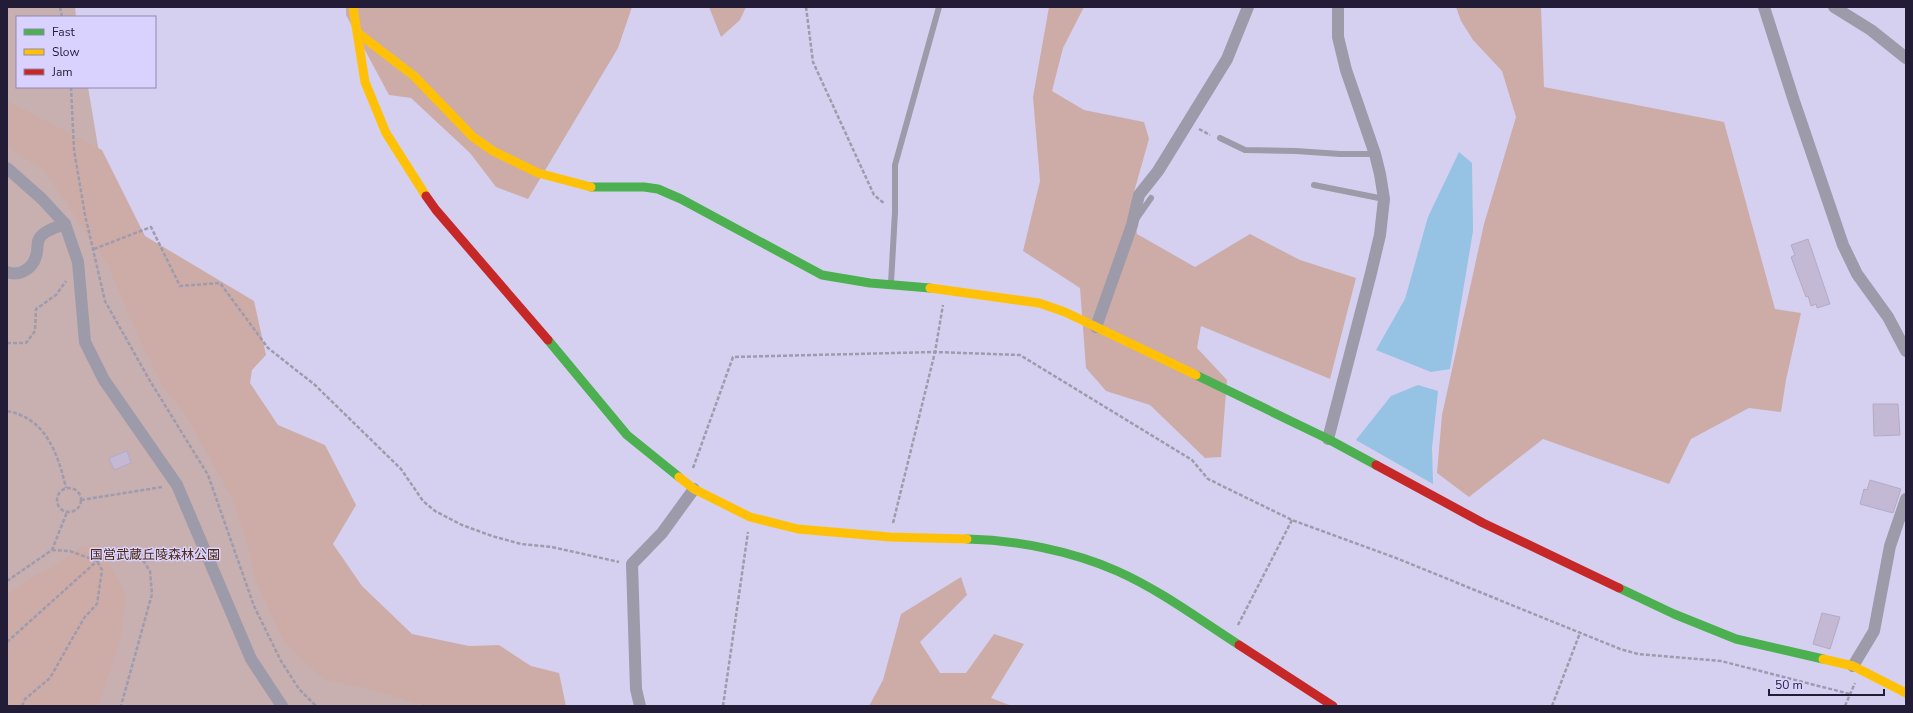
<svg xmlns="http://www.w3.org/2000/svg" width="1913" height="713" viewBox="0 0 1913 713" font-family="'Nunito Sans','Noto Sans JP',sans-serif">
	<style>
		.green { fill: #c8afb0 }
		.forest { fill: #cdaca8 }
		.water { fill: #96c2e3 }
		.building { fill: #c3b9d4; stroke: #b4aac5 }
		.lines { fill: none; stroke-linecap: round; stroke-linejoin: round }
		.path { stroke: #9e9bad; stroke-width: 2.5; stroke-dasharray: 4 2; stroke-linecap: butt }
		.lane { stroke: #9d9aa9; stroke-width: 6 }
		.street { stroke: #9d9aa9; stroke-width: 12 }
		.fast { stroke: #4caf50; stroke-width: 9 }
		.slow { stroke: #ffc107; stroke-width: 9 }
		.jam { stroke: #c62828; stroke-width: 9 }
		.labels { text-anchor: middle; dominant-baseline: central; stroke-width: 3; stroke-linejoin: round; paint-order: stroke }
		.park-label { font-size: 13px; fill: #4e290f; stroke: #d9d2ff }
	</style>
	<rect width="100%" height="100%" fill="#d5d0f0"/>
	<polygon class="green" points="7,7 75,7 76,17 17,17 17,87 88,87 108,206 337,608 420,706 7,706"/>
	<g class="forest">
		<polygon points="346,7 632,7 618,48 528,199 496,187 470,153 411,98 389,95 346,15"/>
		<polygon points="709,7 746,7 740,20 721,37"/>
		<polygon points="1049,7 1084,7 1063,48 1052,91 1084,110 1144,122 1149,139 1132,199 1137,234 1195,267 1250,234 1300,260 1356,278 1330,379 1201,326 1197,348 1227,380 1221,457 1205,458 1150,405 1106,391 1086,368 1080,288 1023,251 1040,181 1033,97"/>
		<polygon points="1456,7 1541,7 1544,87 1724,122 1775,309 1801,313 1786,380 1781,412 1749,408 1691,439 1669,484 1543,439 1469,497 1437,473 1442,415 1484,224 1516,117 1502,71 1473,40 1461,21"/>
		<polygon points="7,101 102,150 145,236 254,301 266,355 252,370 250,383 278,425 325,445 356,505 333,544 362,586 412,634 469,646 499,645 531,666 559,673 566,706 424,706 375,691 323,679 284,642 255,579 248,545 233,500 184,412 164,388 140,340 107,264 45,171 7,146"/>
		<polygon points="99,545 126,594 121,636 98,706 7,706 7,593 15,590 35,575 52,568 82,546"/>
		<polygon points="961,577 967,595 920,642 940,673 966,673 994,634 1024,644 991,698 1012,706 869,706 883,680 901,614"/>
	</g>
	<g class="water">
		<polygon points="1459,152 1472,163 1473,231 1450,369 1431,372 1376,350 1405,299 1428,217"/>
		<polygon points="1418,385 1438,391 1432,448 1433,484 1356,440 1391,396"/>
	</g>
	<g class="building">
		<polygon points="1808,239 1830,304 1817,308 1816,304 1811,306 1808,296 1806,297 1791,257 1795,255 1791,245"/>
		<polygon points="1873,404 1898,404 1900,435 1874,436"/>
		<polygon points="127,451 131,463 114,470 109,458"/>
		<polygon points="1870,480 1901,489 1893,513 1860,504 1864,489 1867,490"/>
		<polygon points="1822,613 1840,617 1830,649 1813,644"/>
	</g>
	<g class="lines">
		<g class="path">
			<polyline points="60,7 62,17"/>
			<polyline points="806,7 813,62 874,195 885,204"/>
			<polyline points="71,87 74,150 85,215 105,301 150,381 208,475 254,606 281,661 299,689 316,706"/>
			<polyline points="1199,129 1210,135"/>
			<polyline points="94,249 151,227 180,286 220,283 268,348 315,385 401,469 423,501 435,511 462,525 492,536 521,544 552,547 619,562"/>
			<polyline points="7,343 26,343 35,331 36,309 56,295 66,281"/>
			<path d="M 7,411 C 46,418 58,454 66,488"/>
			<polyline points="693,468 733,357 935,352 1020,355 1192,460 1208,479 1292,520 1396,558 1620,649 1638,654 1721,661 1850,694"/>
			<circle cx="69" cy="500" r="12"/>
			<polyline points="81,500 162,487"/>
			<polyline points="893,523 935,352 943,305"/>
			<polyline points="7,581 52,550 67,512"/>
			<polyline points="1238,625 1292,520"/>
			<polyline points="7,642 97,561 116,553 137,551 150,571 152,594 121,706"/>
			<polyline points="22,706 25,699 50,678 84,618 97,604 102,570 97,561 70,551 52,550"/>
			<polyline points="723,706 748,532"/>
			<polyline points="1552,706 1580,633"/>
			<polyline points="1845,706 1855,683"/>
		</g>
		<g class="lane">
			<polyline points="1220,138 1245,150 1296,151 1340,154 1375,154"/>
			<polyline points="1314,185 1384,199"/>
			<polyline points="1137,218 1151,198"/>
			<polyline points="891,283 895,212 895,165 939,7"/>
		</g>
		<g class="street">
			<polyline points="1764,7 1794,101 1843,245 1857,274 1888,317 1906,351"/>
			<polyline points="1834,7 1871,30 1906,58"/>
			<polyline points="7,168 42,199 65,224 78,262 85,342 104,380 177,485 251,659 282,706"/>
			<path d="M 7,272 C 20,277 33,268 36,256 C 39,248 35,241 42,235 C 48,229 57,227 65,224"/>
			<polyline points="1096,327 1132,225 1139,195 1158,171 1227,59 1248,7"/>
			<polyline points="1328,439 1371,273 1380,235 1384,199 1380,174 1375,154 1346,70 1338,37 1338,7"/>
			<polyline points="1853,666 1874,631 1890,546 1906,499"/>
			<polyline points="640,706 636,689 632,564 662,533 694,489"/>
		</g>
		<g class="fast">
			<polyline points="591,187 644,187 658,189 681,199 822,275 870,283 930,288"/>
			<polyline points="548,340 627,435 679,477"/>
			<polyline points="1196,375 1328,439 1376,465"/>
			<path d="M 967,539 C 1016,540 1072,551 1117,571 C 1160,590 1200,620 1239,645"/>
			<polyline points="1619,588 1674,614 1736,639 1823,659"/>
		</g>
		<g class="slow">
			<polyline points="353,7 365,82 386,133 426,196"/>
			<polyline points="358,33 414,76 473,137 493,151 538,173 591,187"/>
			<polyline points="930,288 1039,303 1065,312 1196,375"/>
			<polyline points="679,477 694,489 750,517 798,529 890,537 967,539"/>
			<polyline points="1823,659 1853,666 1906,693"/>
		</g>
		<g class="jam">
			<polyline points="426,196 436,210 548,340"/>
			<polyline points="1376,465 1483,523 1619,588"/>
			<polyline points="1239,645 1333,706"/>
		</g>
	</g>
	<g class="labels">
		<g class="park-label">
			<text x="155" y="555">国営武蔵丘陵森林公園</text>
		</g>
	</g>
	<rect width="1913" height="713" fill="none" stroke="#221c37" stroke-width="16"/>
	<rect x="16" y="16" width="140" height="72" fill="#d9d2ff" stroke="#9089af"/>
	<rect x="24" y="29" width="20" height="6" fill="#4caf50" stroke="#9089af"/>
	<text x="52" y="36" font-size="12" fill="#221c37">Fast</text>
	<rect x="24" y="49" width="20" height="6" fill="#ffc107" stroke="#9089af"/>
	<text x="52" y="56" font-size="12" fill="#221c37">Slow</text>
	<rect x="24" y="69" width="20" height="6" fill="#c62828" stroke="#9089af"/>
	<text x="52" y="76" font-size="12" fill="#221c37">Jam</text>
	<path d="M1769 689v6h115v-6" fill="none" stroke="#221c37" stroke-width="2"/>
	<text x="1775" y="689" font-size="12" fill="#221c37" stroke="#d9d2ff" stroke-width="3" paint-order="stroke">50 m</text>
</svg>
